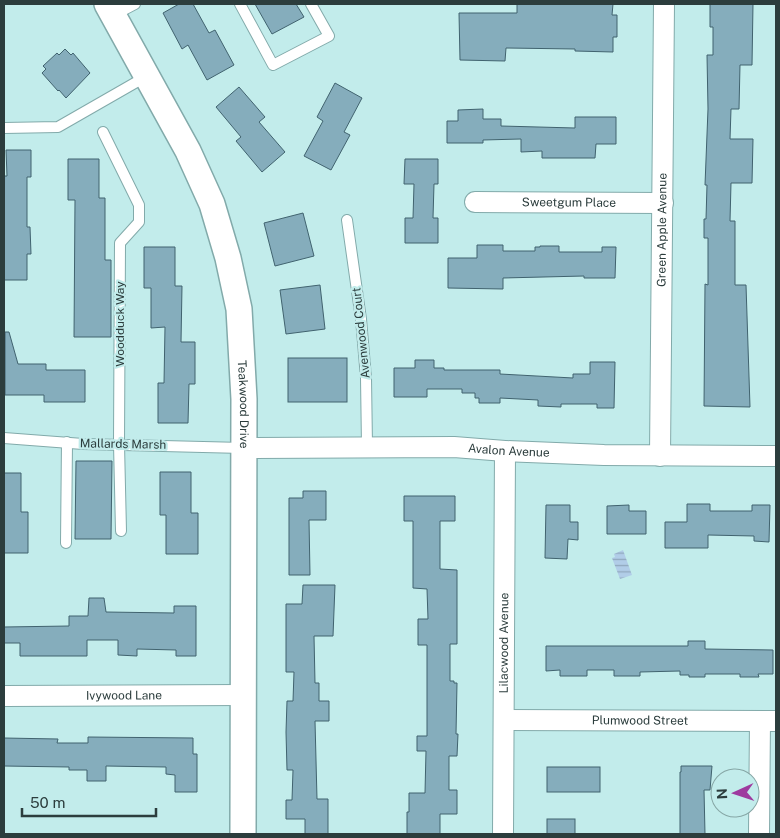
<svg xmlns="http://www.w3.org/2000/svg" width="780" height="838" viewBox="0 0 780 838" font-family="'Public Sans',sans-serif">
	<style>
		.water { fill: url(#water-rules) }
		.building { fill: #85adbc; stroke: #41636f }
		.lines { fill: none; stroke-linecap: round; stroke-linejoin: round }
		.service-casing { stroke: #82aaaa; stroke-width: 12 }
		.minor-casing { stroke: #82aaaa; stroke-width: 22 }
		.tertiary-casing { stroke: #82aaaa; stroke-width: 28 }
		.service { stroke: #fff; stroke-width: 10 }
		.minor { stroke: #fff; stroke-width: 20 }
		.tertiary { stroke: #fff; stroke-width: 25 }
		.labels { text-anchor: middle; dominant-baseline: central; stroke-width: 4.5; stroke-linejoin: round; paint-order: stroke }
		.street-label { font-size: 12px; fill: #2c3d3d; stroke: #c2eceb }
	</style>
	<defs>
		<pattern id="water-rules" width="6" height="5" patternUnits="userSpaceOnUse" patternTransform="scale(1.25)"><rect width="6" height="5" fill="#b1cde8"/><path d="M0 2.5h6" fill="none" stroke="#90a8bd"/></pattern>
	</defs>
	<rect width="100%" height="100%" fill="#c2eceb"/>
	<polygon class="water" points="623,550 632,575 620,579 612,558 615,557 614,554"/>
	<g class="building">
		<polygon points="179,4 193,4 209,33 215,30 234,65 207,80 188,45 182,49 163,13"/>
		<polygon points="255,4 296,4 304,17 272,34"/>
		<polygon points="517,4 613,4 612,15 617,15 617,37 613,37 613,52 575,51 575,49 506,48 505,61 460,60 459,13 517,13"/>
		<polygon points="710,4 753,4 752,65 740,65 739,109 731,109 730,139 753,139 752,183 731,183 730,221 735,221 735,285 746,285 750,407 704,406 705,284 708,285 708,238 704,238 704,219 706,219 707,185 705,185 708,109 707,55 713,55 713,27 710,27"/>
		<polygon points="65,49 71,55 73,53 90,73 66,98 59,90 58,91 42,73 46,69 43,66 57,53 59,55"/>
		<polygon points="335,83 362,98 344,132 350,135 331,170 304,156 323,121 317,117"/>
		<polygon points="239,87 265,117 259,122 285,152 262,172 236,141 241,137 216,107"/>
		<polygon points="483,109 483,119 501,119 501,126 575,128 575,117 616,117 616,144 596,144 595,158 542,158 542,151 521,152 521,139 483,140 483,143 447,143 447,121 458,121 458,110"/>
		<polygon points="6,150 31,150 31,177 27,177 27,227 30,227 31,254 27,254 27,280 4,280 4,176 7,176"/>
		<polygon points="68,159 99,159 99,198 105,198 105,260 111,260 111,337 74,337 75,200 68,200"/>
		<polygon points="405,159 438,159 438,184 434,184 433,218 438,218 438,243 405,243 405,218 413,218 414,184 404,184"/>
		<polygon points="303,213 314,256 275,266 264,223"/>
		<polygon points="477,245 503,245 503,251 535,251 535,247 540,247 540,246 559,246 559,252 602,252 602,247 616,247 615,278 584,278 584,276 503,278 503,289 448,288 448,258 477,258"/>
		<polygon points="144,247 175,247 175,286 182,286 181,342 195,342 195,384 189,384 188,423 158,423 158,383 164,383 165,327 151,328 151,288 144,288"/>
		<polygon points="320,285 325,329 286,334 280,290"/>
		<polygon points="5,332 9,332 18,364 46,364 46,370 85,370 85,402 44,402 44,395 5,395"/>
		<rect x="288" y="358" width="59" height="44"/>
		<polygon points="415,360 434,360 434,368 444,368 444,370 500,370 500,374 573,378 573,374 590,374 590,362 615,362 614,408 597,408 597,404 561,404 561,407 538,406 538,400 500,398 500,403 479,403 479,398 475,398 475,393 462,393 462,389 427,389 427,397 394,397 394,368 415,368"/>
		<polygon points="76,461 112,461 111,539 75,539"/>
		<polygon points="160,472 191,472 191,513 198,513 198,554 166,554 166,515 160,515"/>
		<polygon points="4,473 21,473 21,512 28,512 28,553 4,553"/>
		<polygon points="303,491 326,491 326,520 309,520 310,575 289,575 289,498 303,498"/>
		<polygon points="404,496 455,496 455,521 440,521 440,569 457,570 457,644 450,644 450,681 454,681 454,683 457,683 456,734 458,734 457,756 449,756 449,790 457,790 457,814 440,814 440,834 407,834 407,812 409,812 409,793 425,793 426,751 417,751 417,736 427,736 427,645 418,645 418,619 428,619 427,589 413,588 413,521 404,521"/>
		<polygon points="687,504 710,504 710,511 752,511 752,505 770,505 769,542 754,541 754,536 708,535 708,548 665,548 665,522 687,522"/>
		<polygon points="546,505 570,505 570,522 578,522 578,540 568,539 567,559 545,558"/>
		<polygon points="629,505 629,511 646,511 646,534 607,534 607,506"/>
		<polygon points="303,585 335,585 333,636 314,636 315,683 319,683 319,701 329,701 329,721 315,721 317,799 328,799 328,834 305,834 305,819 286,819 286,800 292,800 293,770 287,770 286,732 287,701 293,701 294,672 286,672 286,604 302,604"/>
		<polygon points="89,598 104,598 106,612 174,613 174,606 196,606 196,656 176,656 176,650 137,649 137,656 118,655 118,640 87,640 87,656 20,656 20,643 4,643 4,627 69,626 69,616 88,616"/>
		<polygon points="688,641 705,641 705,649 773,650 773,674 758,674 759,677 740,677 740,674 705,674 705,677 689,677 689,675 680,675 680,671 640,672 640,676 614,676 614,670 587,670 587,676 560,676 560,670 546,671 546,646 688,646"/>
		<polygon points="88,737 193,738 193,754 197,754 197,792 175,792 175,775 166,774 166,767 106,766 106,781 87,781 87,770 69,770 69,767 4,766 4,738 58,739 57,743 88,743"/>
		<polygon points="681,766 712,766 710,790 704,790 705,834 680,834 680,772 681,772"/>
		<rect x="547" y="767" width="53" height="25"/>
		<rect x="547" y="819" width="28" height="15"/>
	</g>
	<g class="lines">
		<g class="service-casing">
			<g id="service">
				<polyline points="240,4 273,65 329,36 311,4"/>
				<polyline points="114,15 135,4"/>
				<polyline points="4,128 58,127 147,76"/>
				<polyline points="103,132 139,205 139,222 120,243 119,444 121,531"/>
				<polyline points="347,220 361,319 366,378 367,446"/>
				<polyline points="4,438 83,444 243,448"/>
				<polyline points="66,543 67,442"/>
			</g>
		</g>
		<g class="minor-casing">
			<g id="minor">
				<path id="s1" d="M 475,202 L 663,203"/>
				<path id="s2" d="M 243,448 L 454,447 L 505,451 L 604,455 L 776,456"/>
				<path id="s3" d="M 660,456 L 664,4"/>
				<path id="s4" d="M 4,696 L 244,695"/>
				<path id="s5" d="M 504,720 L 776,721"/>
				<path id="s6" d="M 503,834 L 505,451"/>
				<polyline points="759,834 760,721"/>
			</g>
		</g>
		<g class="tertiary-casing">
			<g id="tertiary">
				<path id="s7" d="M 107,4 L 188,151 L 212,204 L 228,258 L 239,309 L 244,399 L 243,834"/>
			</g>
		</g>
		<use href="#service" class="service"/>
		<use href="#minor" class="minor"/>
		<use href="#tertiary" class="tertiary"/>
	</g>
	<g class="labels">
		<g class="street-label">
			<text stroke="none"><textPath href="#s1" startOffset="94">Sweetgum Place</textPath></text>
			<text stroke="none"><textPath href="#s3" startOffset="226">Green Apple Avenue</textPath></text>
			<text transform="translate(120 324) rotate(-90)">Woodduck Way</text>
			<text transform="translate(361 333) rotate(-96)">Avenwood Court</text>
			<text stroke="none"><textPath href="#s7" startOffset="430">Teakwood Drive</textPath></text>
			<text transform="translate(123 444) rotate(1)">Mallards Marsh</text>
			<text stroke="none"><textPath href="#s2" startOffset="266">Avalon Avenue</textPath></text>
			<text stroke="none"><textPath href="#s6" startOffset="191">Lilacwood Avenue</textPath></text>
			<text stroke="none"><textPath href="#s4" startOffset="120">Ivywood Lane</textPath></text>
			<text stroke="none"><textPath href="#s5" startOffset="136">Plumwood Street</textPath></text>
		</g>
	</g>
	<rect width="780" height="838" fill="none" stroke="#2c3d3d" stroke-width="10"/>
	<g transform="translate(735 793) rotate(267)"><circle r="24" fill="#c2eceb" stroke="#86a6a5"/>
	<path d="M0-4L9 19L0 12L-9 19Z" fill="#9e3a9f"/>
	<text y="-8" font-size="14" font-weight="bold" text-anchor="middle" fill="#2c3d3d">N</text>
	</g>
	<path d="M22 808v8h134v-8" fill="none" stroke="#2c3d3d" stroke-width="2.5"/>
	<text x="30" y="808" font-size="15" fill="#2c3d3d" stroke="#c2eceb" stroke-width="4" paint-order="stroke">50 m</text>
</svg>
